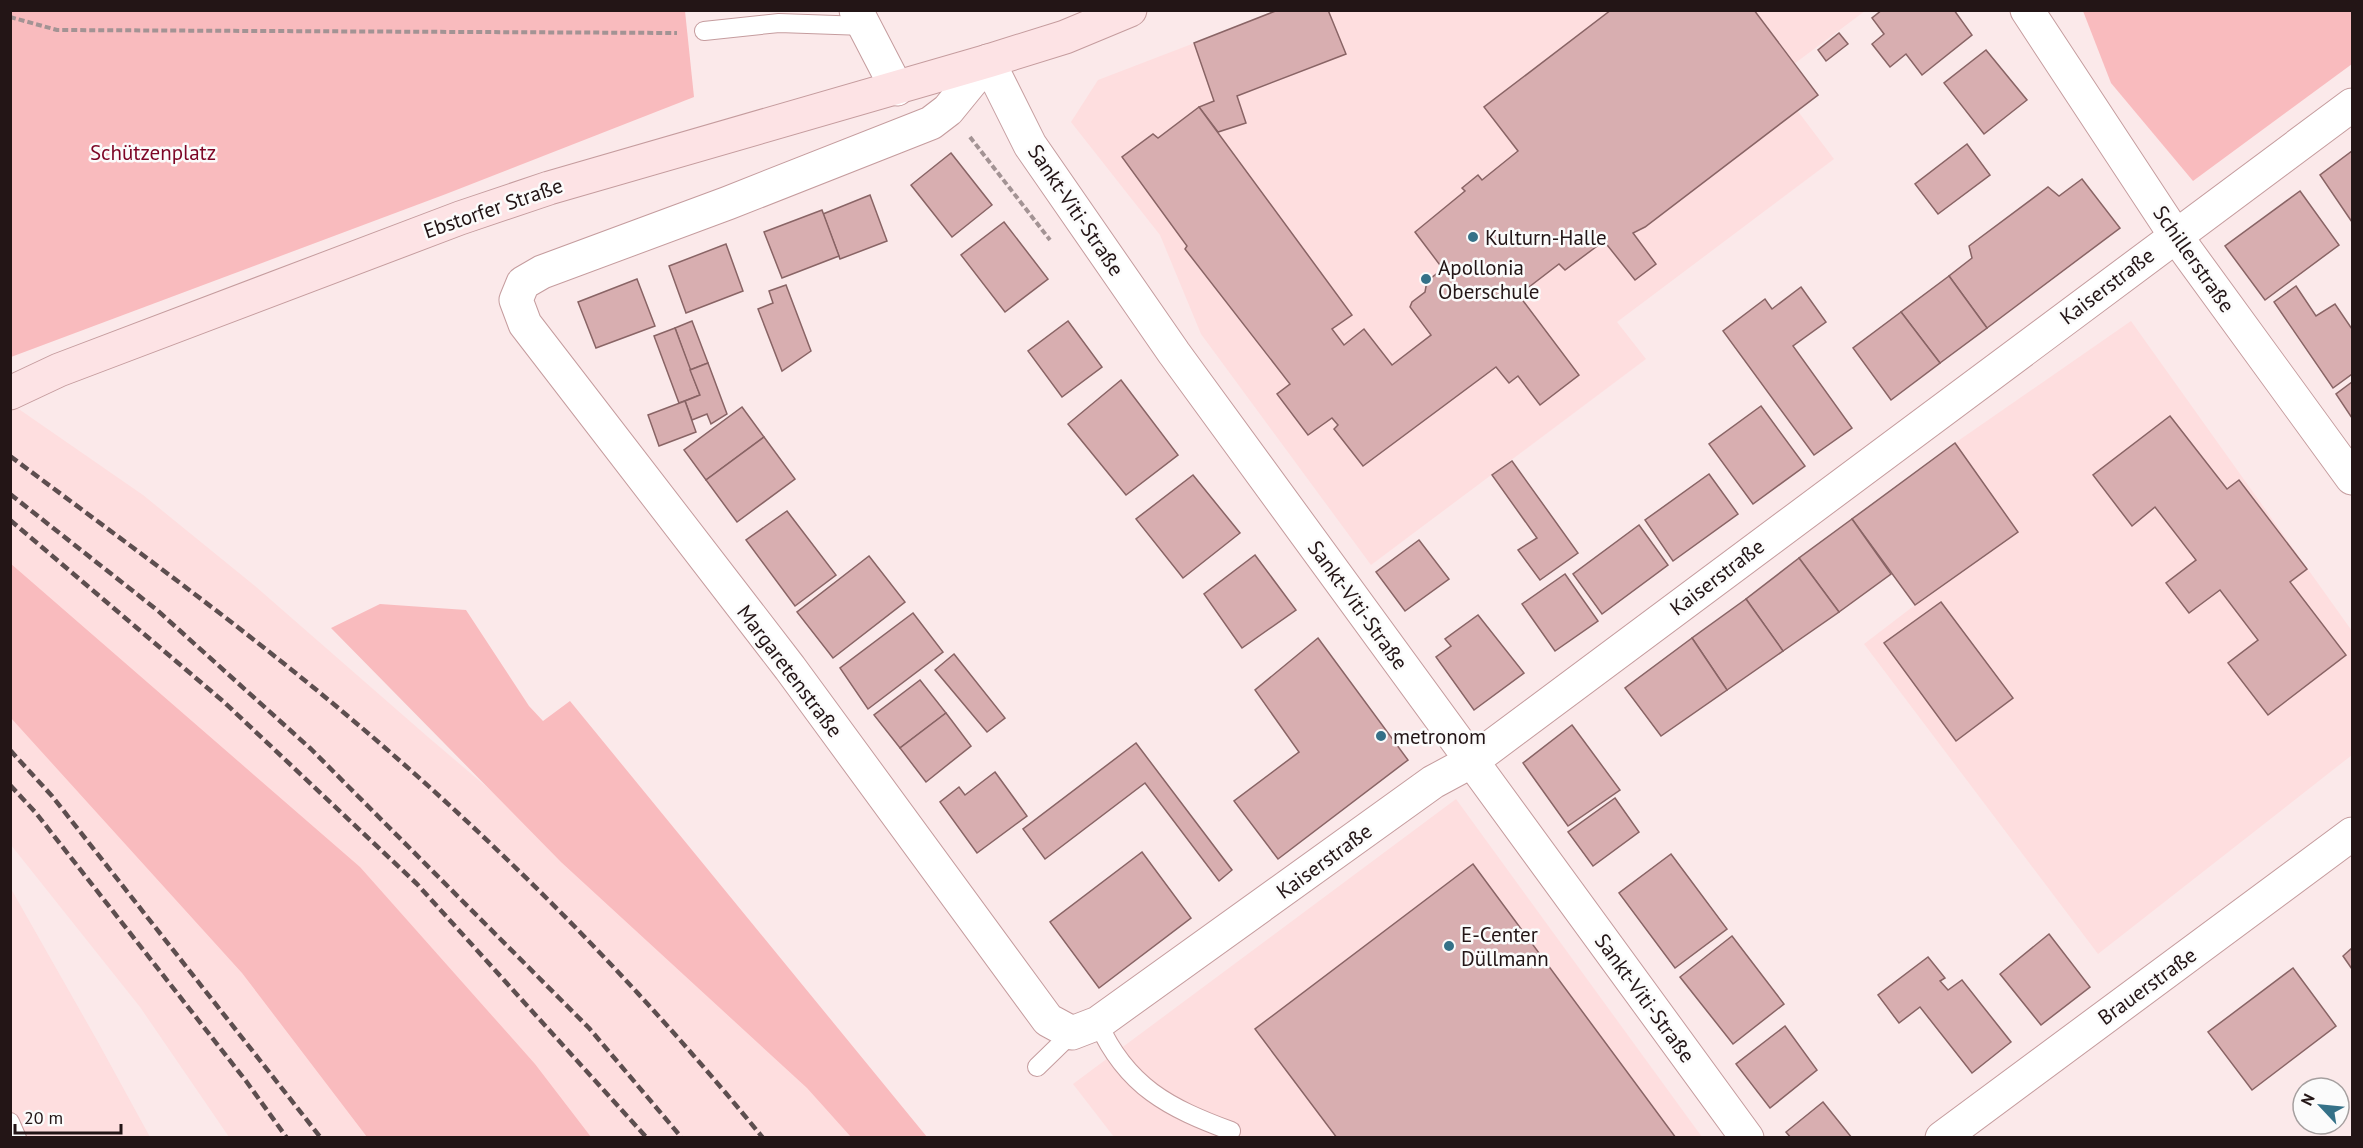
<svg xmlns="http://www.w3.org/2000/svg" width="2363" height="1148" viewBox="0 0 2363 1148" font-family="'PT Sans',sans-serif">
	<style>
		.built { fill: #fededf }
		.green { fill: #f9bbbe }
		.building { fill: #d8aeb0; stroke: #896465; stroke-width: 1.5 }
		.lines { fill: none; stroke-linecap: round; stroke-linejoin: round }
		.service-casing { stroke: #c59c9e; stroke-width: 20 }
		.minor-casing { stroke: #c59c9e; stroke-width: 35 }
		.secondary-casing { stroke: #c59c9e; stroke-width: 35 }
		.path { stroke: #a39394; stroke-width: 4; stroke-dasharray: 6 3; stroke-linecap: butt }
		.service { stroke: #fff; stroke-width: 18 }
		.minor { stroke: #fff; stroke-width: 33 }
		.secondary { stroke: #fde3e5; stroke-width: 33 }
		.rail { stroke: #5d4e4f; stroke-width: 4.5; stroke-dasharray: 9 4.5; stroke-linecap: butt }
		.poi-dot { fill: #357188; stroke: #fbfbfb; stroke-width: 2 }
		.labels { text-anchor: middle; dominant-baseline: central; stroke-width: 5; stroke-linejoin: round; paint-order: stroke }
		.park-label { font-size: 21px; fill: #7d0525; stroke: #fbfbfb }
		.street-label { font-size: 21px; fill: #231516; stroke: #fbfbfb }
		.poi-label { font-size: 21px; fill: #231516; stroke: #fbfbfb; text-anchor: start }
	</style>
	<rect width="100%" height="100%" fill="#fbe9ea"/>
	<g class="built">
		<polygon points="1278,11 1865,11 1794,64 1818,95 1797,110 1834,159 1617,322 1646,359 1371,565 1201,334 1160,235 1071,122 1098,80"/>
		<polygon points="2131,321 2352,631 2352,755 2098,954 1864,644 1915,605 1852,519 1955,443"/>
		<polygon points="10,403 143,495 255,586 428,737 582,868 882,1137 229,1137 140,1007 11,845"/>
		<polygon points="1456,799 1702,1137 1114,1137 1073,1084"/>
		<polygon points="10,887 98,1042 150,1137 11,1137"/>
	</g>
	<g class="green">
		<polygon points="11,10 685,11 694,97 446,194 11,357"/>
		<polygon points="2083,11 2352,11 2352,64 2193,181 2111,83"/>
		<polygon points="10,563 360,867 535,1064 591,1137 367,1137 242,973 11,718"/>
		<polygon points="380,604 466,610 529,706 543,721 570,701 927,1137 851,1137 807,1088 561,862 331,628"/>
	</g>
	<g class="building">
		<polygon points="1278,10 1328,10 1346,54 1237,96 1246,123 1218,132 1199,107 1214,101 1194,43"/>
		<polygon points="1611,10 1754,10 1818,95 1645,227 1633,233 1656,264 1635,280 1604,241 1565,270 1559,264 1516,297 1518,300 1521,298 1579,375 1540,405 1518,376 1509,383 1496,367 1363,466 1334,429 1338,425 1332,418 1308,435 1277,394 1290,384 1185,249 1187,246 1122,157 1153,134 1158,138 1199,107 1352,315 1332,329 1344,345 1364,329 1392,365 1431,335 1410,307 1412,302 1425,292 1427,281 1443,269 1415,232 1465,191 1462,188 1478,175 1482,180 1518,151 1484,107"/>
		<polygon points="1882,10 1954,10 1972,35 1922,75 1906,54 1890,67 1872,44 1884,34 1872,18"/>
		<polygon points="1839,33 1848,44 1826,61 1818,50"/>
		<polygon points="1986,50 2027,100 1984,134 1944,83"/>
		<polygon points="1967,144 1990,175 1938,214 1915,184"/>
		<polygon points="2352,151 2352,222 2320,175"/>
		<polygon points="951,153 992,205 952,237 911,185"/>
		<polygon points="2082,179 2120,228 1987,328 1949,276 1972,258 1969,246 2048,187 2059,196"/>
		<polygon points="2300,191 2339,245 2265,300 2225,246"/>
		<polygon points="870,195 887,241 840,259 823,214"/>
		<polygon points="822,210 839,256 782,278 764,232"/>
		<polygon points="1004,222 1048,279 1005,312 961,255"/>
		<polygon points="726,244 743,291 686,313 669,266"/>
		<polygon points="1949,276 1987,328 1940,363 1901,312"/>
		<polygon points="637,279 655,326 596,348 578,302"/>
		<polygon points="786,285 811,351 782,371 758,309 773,303 769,291"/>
		<polygon points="2296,286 2316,316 2335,304 2352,329 2352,374 2333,388 2274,302"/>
		<polygon points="1801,287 1826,322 1793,346 1852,428 1814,455 1723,331 1765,299 1772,309"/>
		<polygon points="1901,312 1940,363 1891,400 1853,348"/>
		<polygon points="692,321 708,363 690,370 675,328"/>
		<polygon points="1068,321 1102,367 1062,397 1028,351"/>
		<polygon points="675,328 700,395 679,403 654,336"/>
		<polygon points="708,363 727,414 711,424 707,414 692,420 685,401 700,395 690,370"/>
		<polygon points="1121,380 1178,455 1126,495 1068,424"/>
		<polygon points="2352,382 2352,418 2336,394"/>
		<polygon points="685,401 696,432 659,446 648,415"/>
		<polygon points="1761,406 1805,466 1753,504 1709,444"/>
		<polygon points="742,407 764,437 706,480 684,450"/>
		<polygon points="2170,416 2227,489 2239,480 2307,569 2290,582 2346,655 2268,715 2228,663 2258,640 2220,590 2189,613 2166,583 2196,560 2155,507 2132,526 2093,475"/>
		<polygon points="764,437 795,479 737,522 706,480"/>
		<polygon points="1955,443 2018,532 1915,605 1852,519"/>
		<polygon points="1512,461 1578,553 1540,580 1518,550 1537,538 1492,475"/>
		<polygon points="1709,474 1738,514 1673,561 1645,520"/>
		<polygon points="1193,475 1240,533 1183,578 1136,519"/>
		<polygon points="787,511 836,575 795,606 746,540"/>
		<polygon points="1852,519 1891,574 1839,612 1799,558"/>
		<polygon points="1639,525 1668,565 1602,614 1573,574"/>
		<polygon points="1419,540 1449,579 1405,611 1376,572"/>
		<polygon points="1255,555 1296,610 1242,648 1204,594"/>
		<polygon points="869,556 905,602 833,658 797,612"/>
		<polygon points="1799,558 1839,612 1783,651 1746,599"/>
		<polygon points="1565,574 1598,621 1555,651 1522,604"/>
		<polygon points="1746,599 1783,651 1727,690 1692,638"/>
		<polygon points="1941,602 2013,698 1956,741 1884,643"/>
		<polygon points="913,613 943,652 868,709 840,668"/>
		<polygon points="1478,615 1524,673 1474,710 1436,657 1451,646 1445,639"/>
		<polygon points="1318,638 1408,760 1278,859 1234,801 1299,752 1255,690"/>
		<polygon points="1692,638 1727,690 1661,736 1625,688"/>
		<polygon points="954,654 1005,718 987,732 935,670"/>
		<polygon points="920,680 946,713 900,748 874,715"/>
		<polygon points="946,713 971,746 926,782 900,748"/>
		<polygon points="1572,725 1620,790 1568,826 1523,763"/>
		<polygon points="1136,743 1232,870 1219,881 1145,783 1045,859 1023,829"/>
		<polygon points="995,772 1027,816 977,853 940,802 959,787 965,795"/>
		<polygon points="1615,798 1639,832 1593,866 1568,832"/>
		<polygon points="1142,852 1191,918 1099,988 1050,922"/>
		<polygon points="1671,854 1727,929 1675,968 1619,893"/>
		<polygon points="1473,864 1676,1138 1337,1138 1255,1029"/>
		<polygon points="2049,934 2090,987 2041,1025 2000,974"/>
		<polygon points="1732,936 1784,1004 1733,1044 1680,977"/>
		<polygon points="2352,948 2352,969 2343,956"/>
		<polygon points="1928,957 1945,978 1940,981 1948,990 1962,980 2011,1042 1972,1073 1920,1007 1899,1023 1878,995"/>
		<polygon points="2293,968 2336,1026 2252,1090 2208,1032"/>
		<polygon points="1785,1026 1817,1070 1770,1108 1736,1064"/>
		<polygon points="1823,1102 1852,1138 1791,1138 1786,1132"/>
	</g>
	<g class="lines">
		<g class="service-casing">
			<g id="service">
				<polyline points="704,31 779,23 864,26"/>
				<path d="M 1098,1023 C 1127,1087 1169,1108 1231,1131"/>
				<polyline points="1037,1067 1072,1033"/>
				<polyline points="10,1122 17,1138"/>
			</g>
		</g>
		<g class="minor-casing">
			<g id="minor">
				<polyline points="856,10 897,89"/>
				<polyline points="2027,10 2175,235 2352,478"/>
				<polyline points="1747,1138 1174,353 1030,145 988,61 948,110 931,123 728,203 542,272 523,283 516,300 525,324 790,668 1048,1020 1072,1033 1098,1023 1433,782 1472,761 2352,105"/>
				<polyline points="1942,1138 2352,834"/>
			</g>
		</g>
		<g class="secondary-casing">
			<polyline id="secondary" points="10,393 59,370 460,218 549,188 988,61 1065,37 1130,10"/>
		</g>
		<g class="path">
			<polyline points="10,17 57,30 677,33"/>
			<polyline points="970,137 1050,240"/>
		</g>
		<use href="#service" class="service"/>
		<use href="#minor" class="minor"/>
		<use href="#secondary" class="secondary"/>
		<g class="rail">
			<path d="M 10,456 C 122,540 236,622 343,712 C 496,840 637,983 763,1138"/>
			<polyline points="10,494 157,610 311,749 589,1028 682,1138"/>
			<polyline points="10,520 224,702 417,884 647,1138"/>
			<polyline points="10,750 52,796 321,1138"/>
			<polyline points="10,785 36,813 246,1081 287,1138"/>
		</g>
	</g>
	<g class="poi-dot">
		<circle cx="1473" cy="237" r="6"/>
		<circle cx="1426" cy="279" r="6"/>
		<circle cx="1381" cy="736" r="6"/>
		<circle cx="1449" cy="946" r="6"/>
	</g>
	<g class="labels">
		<g class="park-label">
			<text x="153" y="152">Schützenplatz</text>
		</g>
		<g class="street-label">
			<text transform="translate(493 208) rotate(-19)">Ebstorfer Straße</text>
			<text transform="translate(1076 210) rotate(56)">Sankt-Viti-Straße</text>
			<text transform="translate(2194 259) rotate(55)">Schillerstraße</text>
			<text transform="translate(2107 286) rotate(-37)">Kaiserstraße</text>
			<text transform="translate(1717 577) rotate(-37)">Kaiserstraße</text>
			<text transform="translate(1358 605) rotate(54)">Sankt-Viti-Straße</text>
			<text transform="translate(790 671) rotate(53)">Margaretenstraße</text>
			<text transform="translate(1324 861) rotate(-36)">Kaiserstraße</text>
			<text transform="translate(2147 986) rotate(-36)">Brauerstraße</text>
			<text transform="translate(1645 998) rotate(54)">Sankt-Viti-Straße</text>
		</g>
		<g class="poi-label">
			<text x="1485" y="237">Kulturn-Halle</text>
			<text x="1438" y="267">Apollonia<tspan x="1438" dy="24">Oberschule</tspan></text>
			<text x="1393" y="736">metronom</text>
			<text x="1461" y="934">E-Center<tspan x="1461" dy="24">Düllmann</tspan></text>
		</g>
	</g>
	<rect width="2363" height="1148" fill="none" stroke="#231516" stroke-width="24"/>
	<g transform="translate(2321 1106) rotate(296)"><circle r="28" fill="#fbfbfb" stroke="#a59f9f" stroke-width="1.5"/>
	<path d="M0-4.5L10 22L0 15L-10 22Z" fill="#357188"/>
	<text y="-9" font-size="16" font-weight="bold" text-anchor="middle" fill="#231516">N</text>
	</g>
	<path d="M15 1124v9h106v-9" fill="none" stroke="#231516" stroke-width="3"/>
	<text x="24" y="1124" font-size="18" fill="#231516" stroke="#fbfbfb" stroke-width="4.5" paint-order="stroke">20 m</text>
</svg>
